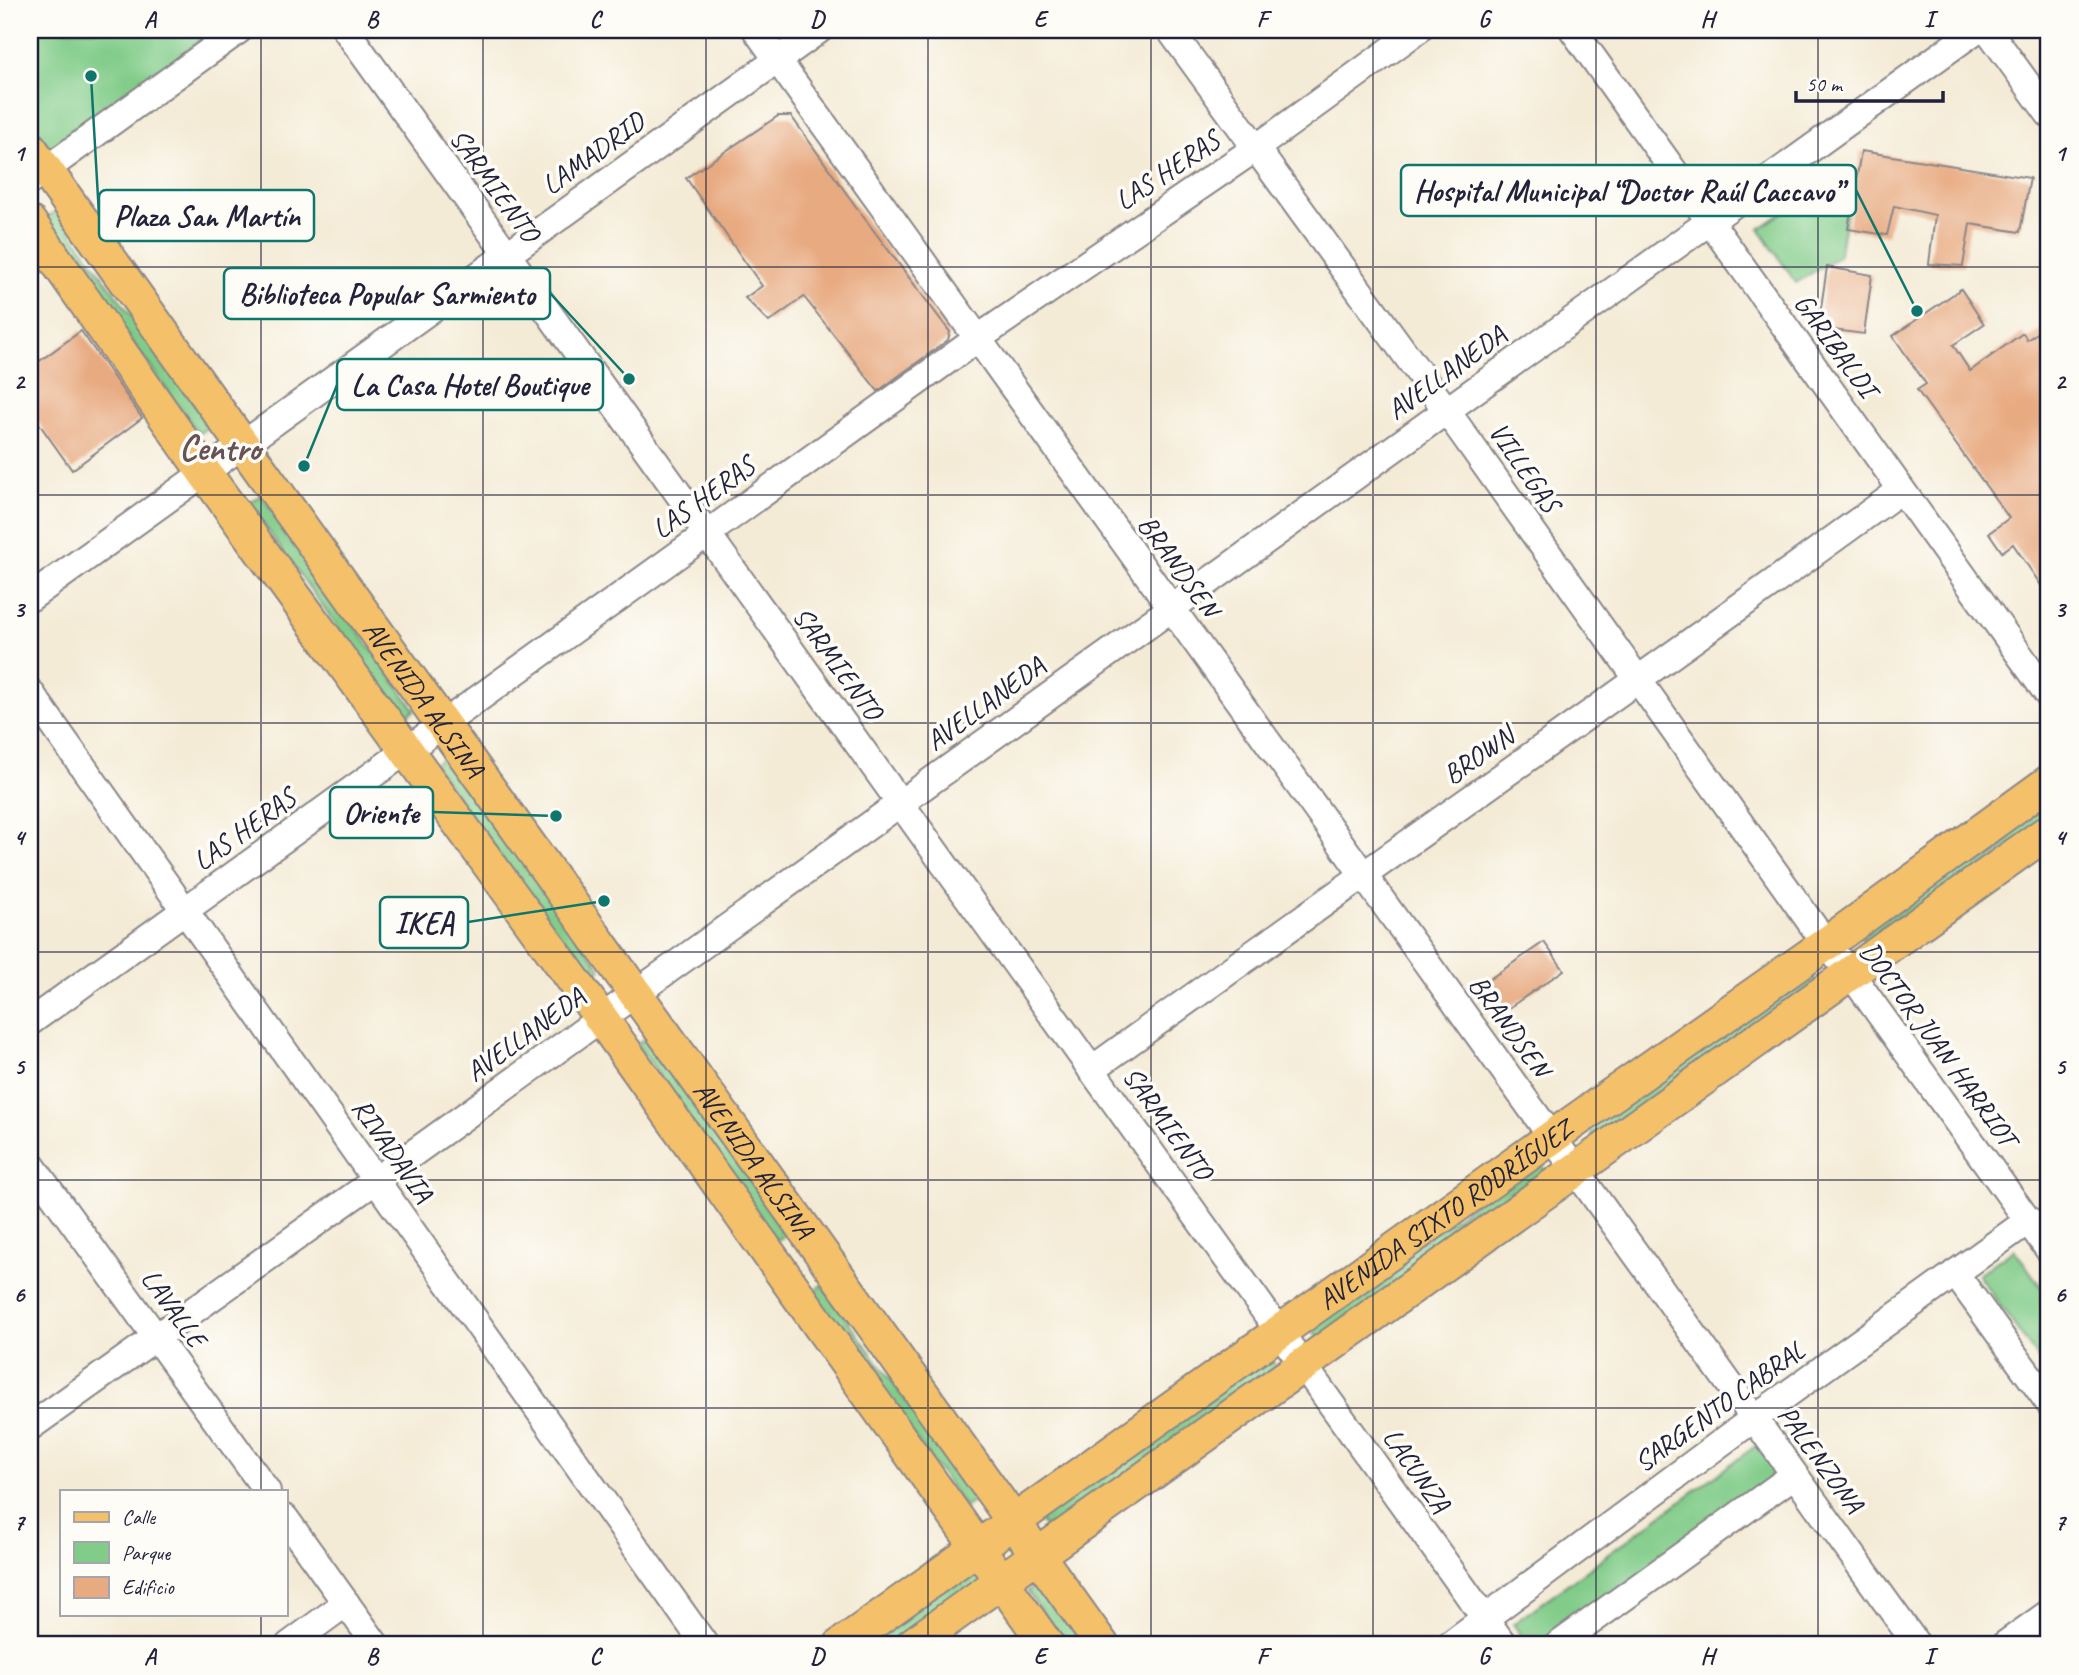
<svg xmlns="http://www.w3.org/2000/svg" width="2079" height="1675" viewBox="0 0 2079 1675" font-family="Caveat,sans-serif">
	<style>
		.green { fill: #81cc89; stroke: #527762; stroke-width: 2 }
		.building { fill: #e8aa81 }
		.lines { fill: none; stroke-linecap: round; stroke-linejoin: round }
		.minor-casing { stroke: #8b8688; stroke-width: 30 }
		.major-casing { stroke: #8b8688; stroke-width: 37 }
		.minor { stroke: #fff; stroke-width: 26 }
		.major { stroke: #f4c16a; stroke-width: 33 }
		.grid { fill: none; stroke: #22223b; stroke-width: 2; stroke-opacity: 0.55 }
		.labels { text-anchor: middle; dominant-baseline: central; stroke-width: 7; stroke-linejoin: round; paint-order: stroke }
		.street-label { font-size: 28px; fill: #22223b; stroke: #fdfcf7 }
		.district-label { font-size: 35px; font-weight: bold; fill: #675254; stroke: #fdfcf7 }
		.leader { fill: none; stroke: #0f766e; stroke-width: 2.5 }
		.callout-dot { fill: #0f766e; stroke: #fdfcf7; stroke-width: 2.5 }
		.callout { fill: #fdfcf7; stroke: #0f766e; stroke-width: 2.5 }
		.callout-label { font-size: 30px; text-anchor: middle; font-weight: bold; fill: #22223b }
		.neatline { fill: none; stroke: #22223b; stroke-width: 2.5 }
		.grid-label { font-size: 23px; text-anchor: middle; font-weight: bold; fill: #22223b }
	</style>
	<rect width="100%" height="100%" fill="#fdfcf7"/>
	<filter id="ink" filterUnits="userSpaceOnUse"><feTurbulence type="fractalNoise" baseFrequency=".0143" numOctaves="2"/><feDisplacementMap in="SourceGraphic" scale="14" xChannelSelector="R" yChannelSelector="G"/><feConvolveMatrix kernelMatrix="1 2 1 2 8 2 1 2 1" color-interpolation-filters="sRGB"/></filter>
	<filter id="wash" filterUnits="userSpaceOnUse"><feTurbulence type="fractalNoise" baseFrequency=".00686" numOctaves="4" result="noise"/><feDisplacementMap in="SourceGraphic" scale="28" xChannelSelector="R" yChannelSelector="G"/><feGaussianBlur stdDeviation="1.57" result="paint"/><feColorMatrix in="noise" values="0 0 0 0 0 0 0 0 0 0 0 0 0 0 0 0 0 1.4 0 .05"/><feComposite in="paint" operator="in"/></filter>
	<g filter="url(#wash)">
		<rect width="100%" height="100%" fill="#f4ebd6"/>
		<g class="green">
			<polygon points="30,30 217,30 50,150 30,122"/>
			<polygon points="1837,175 1850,195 1839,256 1796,283 1759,229"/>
			<polygon points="56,211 210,425 199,434 44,220"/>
			<polygon points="261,495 415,710 403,718 249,504"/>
			<polygon points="446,755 601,969 589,978 434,764"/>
			<polygon points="2049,794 2049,819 1868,946 1856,930"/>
			<polygon points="1805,965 1817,982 1597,1141 1584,1123"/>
			<polygon points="649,1035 788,1233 776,1241 637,1044"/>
			<polygon points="1537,1159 1550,1176 1320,1340 1307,1323"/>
			<polygon points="2014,1249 2049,1298 2049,1374 1978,1275"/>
			<polygon points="822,1285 977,1499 965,1507 810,1293"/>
			<polygon points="1266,1352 1278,1369 1048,1532 1036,1516"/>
			<polygon points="1757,1445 1779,1475 1546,1645 1529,1645 1513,1624"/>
			<polygon points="971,1565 983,1582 894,1645 858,1645"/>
			<polygon points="1039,1583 1084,1645 1066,1645 1027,1591"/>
		</g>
		<g id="blocks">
			<g class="building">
				<polygon points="778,116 791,116 862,215 950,332 948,340 878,391 804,297 769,322 745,298 762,286 686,178"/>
				<polygon points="1861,151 2030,178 2020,232 1970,224 1963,266 1929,264 1935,215 1894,206 1887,235 1848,229"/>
				<polygon points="1827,267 1872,275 1864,334 1818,328"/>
				<polygon points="1961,289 1984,324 1953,345 1970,371 2023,333 2027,340 2049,324 2049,597 2013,544 2002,552 1989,533 2009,518 1917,390 1926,384 1893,336"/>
				<polygon points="81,331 142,418 72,470 30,411 30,368"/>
				<polygon points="1544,942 1564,970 1500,1014 1478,987"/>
			</g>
		</g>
	</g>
	<g filter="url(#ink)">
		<use href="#blocks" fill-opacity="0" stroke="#8b8688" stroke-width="2"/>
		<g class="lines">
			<g class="minor-casing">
				<g id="minor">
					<polyline points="346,30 1504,1645"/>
					<polyline points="756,30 1917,1645"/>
					<polyline points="1170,30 1446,410 1826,944 1851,974 2049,1250"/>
					<polyline points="1573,30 2049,696"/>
					<polyline points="1988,30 2049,114"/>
					<polyline points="30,181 239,30"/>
					<polyline points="30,598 819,30"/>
					<polyline points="30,692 705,1645"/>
					<polyline points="30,1022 977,339 1256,148 1418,30"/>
					<path d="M 1091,1070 C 1360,876 1632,686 1901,490"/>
					<polyline points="30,1163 267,1491"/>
					<polyline points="1955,1273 2049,1403"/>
					<polyline points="30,1427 376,1180 1976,30"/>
					<polyline points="285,1518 376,1645"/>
					<polyline points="289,1645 346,1603"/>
					<polyline points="1449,1645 1753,1419 2029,1220"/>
					<polyline points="1558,1645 1794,1475"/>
					<polyline points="2004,1645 2049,1613"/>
				</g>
			</g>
			<g class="major-casing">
				<g id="major">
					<path id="s1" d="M 30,148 L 1102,1645"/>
					<polyline points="30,223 204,472 601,1018 1047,1645"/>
					<path id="s2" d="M 841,1645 L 1551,1138 L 1826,944 L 2049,782"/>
					<polyline points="912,1645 2049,831"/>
				</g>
			</g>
			<use href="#minor" class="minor"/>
			<use href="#major" class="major"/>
		</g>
	</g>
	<path class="grid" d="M 261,30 L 261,1491M 483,30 L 483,1645M 706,30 L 706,1645M 928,30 L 928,1645M 1151,30 L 1151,1645M 1373,30 L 1373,1645M 1596,30 L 1596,1645M 1818,30 L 1818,1645M 30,267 L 2049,267M 30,495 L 2049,495M 30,723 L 2049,723M 30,952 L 2049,952M 30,1180 L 2049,1180M 30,1408 L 2049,1408M 261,1614 L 261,1645"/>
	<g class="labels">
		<g class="street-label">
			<text transform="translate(593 153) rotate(-36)">LAMADRID</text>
			<text transform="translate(1167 170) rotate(-34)">LAS HERAS</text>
			<text transform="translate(495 185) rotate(54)">SARMIENTO</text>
			<text transform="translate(1836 345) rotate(54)">GARIBALDI</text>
			<text transform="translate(1446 372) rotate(-36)">AVELLANEDA</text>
			<text transform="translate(1525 467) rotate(55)">VILLEGAS</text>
			<text transform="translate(703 497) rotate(-36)">LAS HERAS</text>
			<text transform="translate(1179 566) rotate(54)">BRANDSEN</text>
			<text transform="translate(838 663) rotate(54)">SARMIENTO</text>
			<text stroke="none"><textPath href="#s1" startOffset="677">AVENIDA ALSINA</textPath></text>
			<text transform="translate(985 703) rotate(-36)">AVELLANEDA</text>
			<text transform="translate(1478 755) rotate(-35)">BROWN</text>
			<text transform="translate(244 829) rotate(-36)">LAS HERAS</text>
			<text transform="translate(1510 1026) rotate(54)">BRANDSEN</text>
			<text transform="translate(525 1034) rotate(-36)">AVELLANEDA</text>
			<text transform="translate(1939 1044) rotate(54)">DOCTOR JUAN HARRIOT</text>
			<text transform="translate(1168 1123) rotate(54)">SARMIENTO</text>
			<text transform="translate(393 1150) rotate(55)">RIVADAVIA</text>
			<text stroke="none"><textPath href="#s1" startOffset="1244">AVENIDA ALSINA</textPath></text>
			<text stroke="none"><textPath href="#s2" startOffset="742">AVENIDA SIXTO RODRÍGUEZ</textPath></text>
			<text transform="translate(174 1308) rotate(54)">LAVALLE</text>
			<text transform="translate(1719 1406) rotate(-36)">SARGENTO CABRAL</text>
			<text transform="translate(1821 1459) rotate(54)">PALENZONA</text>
			<text transform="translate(1417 1470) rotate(55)">LACUNZA</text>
		</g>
		<g class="district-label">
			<text x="220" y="448">Centro</text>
		</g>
	</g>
	<path class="leader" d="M1917 311L1856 190M91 76L99 215M629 379L550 293M304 466L337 385M556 816L433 812M604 901L468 922"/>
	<g class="callout-dot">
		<circle cx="1917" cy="311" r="7"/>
		<circle cx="91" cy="76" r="7"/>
		<circle cx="629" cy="379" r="7"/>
		<circle cx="304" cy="466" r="7"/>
		<circle cx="556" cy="816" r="7"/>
		<circle cx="604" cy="901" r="7"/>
	</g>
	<g class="callout">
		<rect x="1401" y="165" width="455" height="51" rx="7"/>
		<rect x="99" y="190" width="215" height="51" rx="7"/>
		<rect x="224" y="268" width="326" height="51" rx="7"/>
		<rect x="337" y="359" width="266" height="51" rx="7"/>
		<rect x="330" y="787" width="103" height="51" rx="7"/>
		<rect x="380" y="897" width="88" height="51" rx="7"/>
	</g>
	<g class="callout-label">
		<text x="1628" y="201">Hospital Municipal “Doctor Raúl Caccavo”</text>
		<text x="207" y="226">Plaza San Martín</text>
		<text x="387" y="304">Biblioteca Popular Sarmiento</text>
		<text x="470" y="395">La Casa Hotel Boutique</text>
		<text x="381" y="823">Oriente</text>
		<text x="424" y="933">IKEA</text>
	</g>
	<rect width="2079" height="1675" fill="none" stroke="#fdfcf7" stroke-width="77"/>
	<rect x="60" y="1490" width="228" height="126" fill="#fdfcf7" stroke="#a5a5ac" stroke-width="2"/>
	<rect x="74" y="1512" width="35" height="10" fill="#f4c16a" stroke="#a5a5ac" stroke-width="2"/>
	<text x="122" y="1524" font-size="21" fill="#22223b">Calle</text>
	<rect x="74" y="1542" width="35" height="21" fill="#81cc89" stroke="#a5a5ac" stroke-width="2"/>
	<text x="122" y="1560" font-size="21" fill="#22223b">Parque</text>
	<rect x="74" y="1577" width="35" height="21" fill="#e8aa81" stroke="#a5a5ac" stroke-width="2"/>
	<text x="122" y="1594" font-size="21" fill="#22223b">Edificio</text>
	<path d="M1796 91v10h147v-10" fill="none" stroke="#22223b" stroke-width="3.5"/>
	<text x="1806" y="91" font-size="21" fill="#22223b" stroke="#fdfcf7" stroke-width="5" paint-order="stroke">50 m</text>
	<rect x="38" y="38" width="2002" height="1598" class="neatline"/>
	<g class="grid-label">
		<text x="150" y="27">A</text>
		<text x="372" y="27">B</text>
		<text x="595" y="27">C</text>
		<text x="817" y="27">D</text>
		<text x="1040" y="27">E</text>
		<text x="1262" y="27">F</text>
		<text x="1484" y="27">G</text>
		<text x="1707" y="27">H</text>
		<text x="1929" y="27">I</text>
		<text x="19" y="161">1</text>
		<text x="2060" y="161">1</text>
		<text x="19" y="389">2</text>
		<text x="2060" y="389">2</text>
		<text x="19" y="617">3</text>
		<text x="2060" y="617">3</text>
		<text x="19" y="845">4</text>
		<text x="2060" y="845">4</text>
		<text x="19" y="1074">5</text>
		<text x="2060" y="1074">5</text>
		<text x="19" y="1302">6</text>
		<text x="2060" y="1302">6</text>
		<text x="19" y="1530">7</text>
		<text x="2060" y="1530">7</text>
		<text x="150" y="1664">A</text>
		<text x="372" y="1664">B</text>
		<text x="595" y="1664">C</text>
		<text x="817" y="1664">D</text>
		<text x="1040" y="1664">E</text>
		<text x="1262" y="1664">F</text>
		<text x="1484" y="1664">G</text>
		<text x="1707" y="1664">H</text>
		<text x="1929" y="1664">I</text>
	</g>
</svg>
